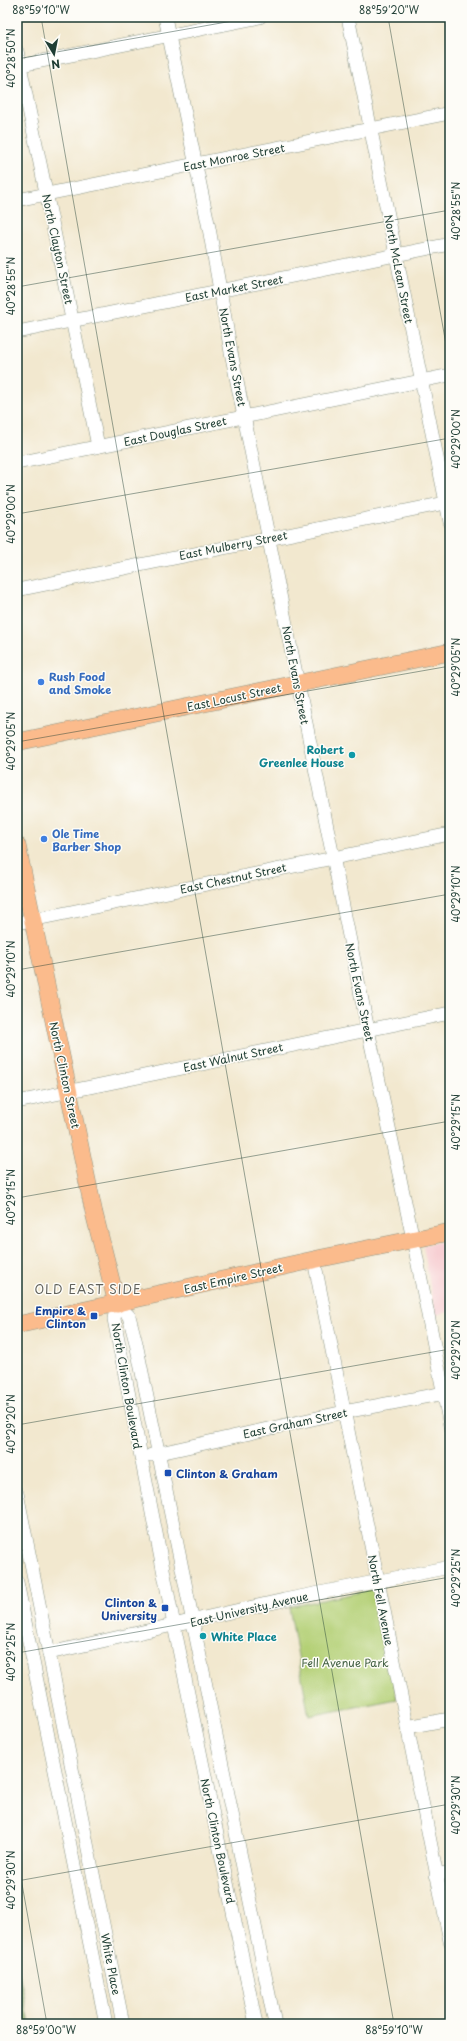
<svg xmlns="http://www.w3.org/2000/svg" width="467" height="2041" viewBox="0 0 467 2041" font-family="'Playpen Sans',sans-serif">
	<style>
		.built { fill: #f7cfd3 }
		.forest { fill: url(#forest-firs); stroke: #57784e }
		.green { fill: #b4d076; stroke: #6a8655 }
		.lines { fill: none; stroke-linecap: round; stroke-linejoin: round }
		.minor-casing { stroke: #889282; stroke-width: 14 }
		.major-casing { stroke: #889282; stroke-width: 18 }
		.minor { stroke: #fff; stroke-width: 13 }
		.major { stroke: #fbbb8c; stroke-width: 17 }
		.ticks { fill: none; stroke: #1f3d34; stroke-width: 1; stroke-opacity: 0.45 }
		.shop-dot { fill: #3f7fe0; stroke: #fdfcf7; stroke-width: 1.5 }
		.culture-dot { fill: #0f9aa8; stroke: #fdfcf7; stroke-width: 1.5 }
		.transit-dot { fill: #1a4fb4; stroke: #fdfcf7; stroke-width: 1.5 }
		.labels { text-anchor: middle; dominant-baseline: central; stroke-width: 3; stroke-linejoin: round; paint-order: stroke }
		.street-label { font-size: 11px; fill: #1f3d34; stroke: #fdfcf7 }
		.shop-label { font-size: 11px; font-weight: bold; fill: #366cbe; stroke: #fdfcf7; text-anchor: start }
		.culture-label { font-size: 11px; font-weight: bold; fill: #0d838f; stroke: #fdfcf7; text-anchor: end }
		.transit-label { font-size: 11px; font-weight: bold; fill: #164399; stroke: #fdfcf7; text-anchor: end }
		.park-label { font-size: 11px; fill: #446244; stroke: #fdfcf7 }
		.neighbourhood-label { font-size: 12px; letter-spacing: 1px; fill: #60615b; stroke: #fdfcf7 }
		.neatline { fill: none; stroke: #1f3d34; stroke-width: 1.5 }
		.ticks-label { font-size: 10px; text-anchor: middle; fill: #1f3d34 }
	</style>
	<defs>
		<pattern id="forest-firs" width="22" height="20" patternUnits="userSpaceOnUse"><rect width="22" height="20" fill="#8fb267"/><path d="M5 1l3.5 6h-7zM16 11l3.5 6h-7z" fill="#749256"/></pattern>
	</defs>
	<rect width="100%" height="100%" fill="#fdfcf7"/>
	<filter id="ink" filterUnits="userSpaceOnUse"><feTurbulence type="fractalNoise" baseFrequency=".025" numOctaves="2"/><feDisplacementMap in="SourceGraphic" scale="8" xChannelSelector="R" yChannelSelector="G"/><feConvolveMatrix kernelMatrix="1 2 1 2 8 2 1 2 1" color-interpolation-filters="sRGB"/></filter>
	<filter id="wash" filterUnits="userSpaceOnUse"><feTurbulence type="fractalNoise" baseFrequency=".012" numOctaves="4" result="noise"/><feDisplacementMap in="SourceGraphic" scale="16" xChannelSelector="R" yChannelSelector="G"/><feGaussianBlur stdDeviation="0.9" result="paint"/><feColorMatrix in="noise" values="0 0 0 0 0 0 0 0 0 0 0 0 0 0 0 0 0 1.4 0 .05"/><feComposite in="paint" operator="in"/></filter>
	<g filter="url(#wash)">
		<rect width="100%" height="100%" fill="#f2e8cf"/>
		<polygon class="built" points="450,1240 450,1312 435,1315 423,1245"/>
		<polygon class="forest" points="17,1964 30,2024 17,2024"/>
		<polygon class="green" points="375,1589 397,1699 309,1716 289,1607"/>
	</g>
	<g filter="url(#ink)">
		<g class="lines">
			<g class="minor-casing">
				<g id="minor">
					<polyline points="165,17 209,228 231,352 368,1030 413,1239 450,1426"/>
					<polyline points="348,17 450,522"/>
					<polyline points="17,51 98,446"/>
					<polyline points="17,66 260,17"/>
					<polyline points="17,200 450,113"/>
					<polyline points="17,332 450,244"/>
					<polyline points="17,463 450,375"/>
					<polyline points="17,590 450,502"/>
					<polyline points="17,923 450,834"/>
					<polyline points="17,1102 450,1013"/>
					<polyline points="314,1260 450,1941"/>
					<polyline points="117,1304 129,1316 136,1343 275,2024"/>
					<polyline points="117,1304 114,1319 174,1625 256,2024"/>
					<polyline points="151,1455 344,1412 450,1392"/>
					<polyline points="17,1493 123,2024"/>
					<polyline points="17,1582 106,2024"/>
					<polyline points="49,1653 284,1600 450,1567"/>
					<polyline points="407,1727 450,1719"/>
					<polyline points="436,1875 450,1872"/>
				</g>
			</g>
			<g class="major-casing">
				<g id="major">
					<polyline points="17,742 450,652"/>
					<polyline points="17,845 94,1213 117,1304"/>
					<polyline points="17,1325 322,1258 450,1232"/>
				</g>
			</g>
			<use href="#minor" class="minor"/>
			<use href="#major" class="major"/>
		</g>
	</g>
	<path class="ticks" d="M 41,17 L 394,2024M 388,17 L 450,367M 17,59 L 255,17M 17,287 L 450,210M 17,514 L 450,438M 17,742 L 450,666M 17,970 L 450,894M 17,1198 L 450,1121M 17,1425 L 450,1349M 17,1653 L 450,1577M 17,1856 L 47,2024M 17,1881 L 450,1804"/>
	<g class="shop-dot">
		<circle cx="41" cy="682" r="4"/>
		<circle cx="44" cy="839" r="4"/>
	</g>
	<g class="culture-dot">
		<circle cx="352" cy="755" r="4"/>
		<circle cx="203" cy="1636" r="4"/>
	</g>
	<g class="transit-dot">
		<rect x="90" y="1312" width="8" height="8" rx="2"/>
		<rect x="164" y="1469" width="8" height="8" rx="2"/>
		<rect x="161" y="1604" width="8" height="8" rx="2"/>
	</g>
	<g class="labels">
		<g class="street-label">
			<text transform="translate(234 157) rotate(-11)">East Monroe Street</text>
			<text transform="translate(58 249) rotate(78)">North Clayton Street</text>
			<text transform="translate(399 269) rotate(79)">North McLean Street</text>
			<text transform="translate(234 288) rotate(-11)">East Market Street</text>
			<text transform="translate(233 357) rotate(79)">North Evans Street</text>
			<text transform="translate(175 431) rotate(-12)">East Douglas Street</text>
			<text transform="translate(233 545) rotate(-11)">East Mulberry Street</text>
			<text transform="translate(296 675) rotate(79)">North Evans Street</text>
			<text transform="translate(234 697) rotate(-12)">East Locust Street</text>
			<text transform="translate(233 878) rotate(-12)">East Chestnut Street</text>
			<text transform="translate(360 992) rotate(78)">North Evans Street</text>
			<text transform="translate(233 1057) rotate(-12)">East Walnut Street</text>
			<text transform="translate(65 1075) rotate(78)">North Clinton Street</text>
			<text transform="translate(233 1278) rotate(-13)">East Empire Street</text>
			<text transform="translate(127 1386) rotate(80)">North Clinton Boulevard</text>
			<text transform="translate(295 1423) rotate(-12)">East Graham Street</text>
			<text transform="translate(381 1600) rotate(79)">North Fell Avenue</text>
			<text transform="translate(249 1609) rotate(-13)">East University Avenue</text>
			<text transform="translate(218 1841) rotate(78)">North Clinton Boulevard</text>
			<text transform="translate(111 1964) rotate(79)">White Place</text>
		</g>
		<g class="shop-label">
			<text x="49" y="676">Rush Food<tspan x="49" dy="13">and Smoke</tspan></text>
			<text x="52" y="833">Ole Time<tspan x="52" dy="13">Barber Shop</tspan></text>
		</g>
		<g class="culture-label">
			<text x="344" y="749">Robert<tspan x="344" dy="13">Greenlee House</tspan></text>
			<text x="211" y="1636" text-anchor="start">White Place</text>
		</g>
		<g class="transit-label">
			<text x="86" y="1310">Empire &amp;<tspan x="86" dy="13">Clinton</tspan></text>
			<text x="176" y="1473" text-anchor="start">Clinton &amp; Graham</text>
			<text x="157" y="1602">Clinton &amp;<tspan x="157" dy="13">University</tspan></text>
		</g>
		<g class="park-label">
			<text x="345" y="1662">Fell Avenue Park</text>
		</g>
		<g class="neighbourhood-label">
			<text x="88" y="1289">OLD EAST SIDE</text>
		</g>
	</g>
	<rect width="467" height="2041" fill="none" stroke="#fdfcf7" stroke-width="44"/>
	<g transform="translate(54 54) rotate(170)" stroke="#fdfcf7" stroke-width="3" paint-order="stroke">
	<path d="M0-3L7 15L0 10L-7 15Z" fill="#1f3d34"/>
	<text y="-6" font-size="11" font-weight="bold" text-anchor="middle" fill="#1f3d34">N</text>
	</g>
	<rect x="22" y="22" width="423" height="1997" class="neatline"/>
	<g class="ticks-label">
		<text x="41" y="14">88°59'10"W</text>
		<text x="389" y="14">88°59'20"W</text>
		<text transform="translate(11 58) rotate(-90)" y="4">40°28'50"N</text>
		<text transform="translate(456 211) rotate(-90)" y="4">40°28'55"N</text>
		<text transform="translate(11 286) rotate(-90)" y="4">40°28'55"N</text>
		<text transform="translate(456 439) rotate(-90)" y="4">40°29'00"N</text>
		<text transform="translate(11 514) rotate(-90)" y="4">40°29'00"N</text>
		<text transform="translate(456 667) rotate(-90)" y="4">40°29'05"N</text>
		<text transform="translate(11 741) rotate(-90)" y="4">40°29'05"N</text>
		<text transform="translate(456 894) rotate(-90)" y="4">40°29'10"N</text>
		<text transform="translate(11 969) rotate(-90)" y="4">40°29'10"N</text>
		<text transform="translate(456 1122) rotate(-90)" y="4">40°29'15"N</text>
		<text transform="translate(11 1197) rotate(-90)" y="4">40°29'15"N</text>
		<text transform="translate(456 1350) rotate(-90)" y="4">40°29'20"N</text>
		<text transform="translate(11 1424) rotate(-90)" y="4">40°29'20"N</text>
		<text transform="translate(456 1578) rotate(-90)" y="4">40°29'25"N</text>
		<text transform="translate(11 1652) rotate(-90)" y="4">40°29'25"N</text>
		<text transform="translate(456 1805) rotate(-90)" y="4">40°29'30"N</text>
		<text transform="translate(11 1880) rotate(-90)" y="4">40°29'30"N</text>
		<text x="46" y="2034">88°59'00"W</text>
		<text x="394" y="2034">88°59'10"W</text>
	</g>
</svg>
